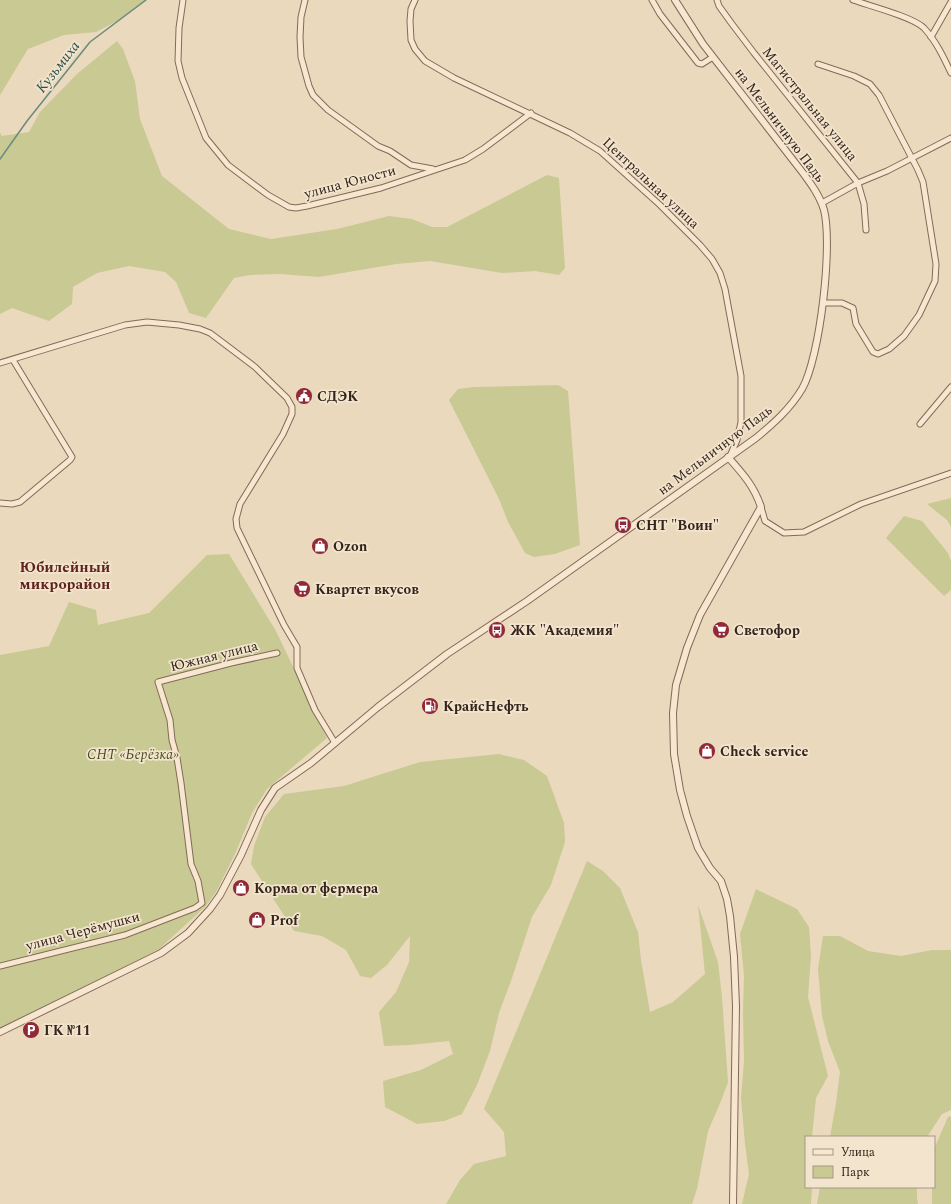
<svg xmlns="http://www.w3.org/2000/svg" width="951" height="1204" viewBox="0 0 951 1204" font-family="Spectral,serif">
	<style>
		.green { fill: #c8c993 }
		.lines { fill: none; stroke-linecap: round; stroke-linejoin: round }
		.stream { stroke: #698a7e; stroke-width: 1.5 }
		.minor-casing { stroke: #836a58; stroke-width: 7 }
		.tertiary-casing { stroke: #836a58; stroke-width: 8 }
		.minor { stroke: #f7e7d0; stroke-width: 5 }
		.tertiary { stroke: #f7e7d0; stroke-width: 6 }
		.labels { text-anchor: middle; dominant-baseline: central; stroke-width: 3.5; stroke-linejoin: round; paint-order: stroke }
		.street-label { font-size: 14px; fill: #33241c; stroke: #f3e4cd }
		.poi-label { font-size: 14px; font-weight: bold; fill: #33241c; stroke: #f3e4cd; text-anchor: start }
		.park-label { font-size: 14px; font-style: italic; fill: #484e23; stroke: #f3e4cd }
		.water-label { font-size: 15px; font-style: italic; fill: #2b524b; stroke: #f3e4cd }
		.neighbourhood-label { font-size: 15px; font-weight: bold; fill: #5e231d; stroke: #f3e4cd }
	</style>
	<rect width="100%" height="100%" fill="#ebd9be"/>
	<g class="green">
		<polygon points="0,0 146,0 119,20 96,32 64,35 28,49 0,95"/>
		<polygon points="117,41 123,49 135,81 140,119 162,176 229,229 271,239 337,229 389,216 412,219 432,227 447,227 547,175 559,178 565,268 559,275 535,271 502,273 430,261 396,264 319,277 280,274 250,275 234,278 206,318 189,313 176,282 165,272 129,266 97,273 73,287 72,304 49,321 12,308 0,314 0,133 2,136 29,132 40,112 77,74"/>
		<polygon points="558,385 568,391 580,545 555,554 534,557 525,553 508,522 499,499 449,400 458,389 474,387"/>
		<polygon points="951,498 951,527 947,520 927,504"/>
		<polygon points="904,516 922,521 948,553 951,561 951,590 944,596 886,538"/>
		<polygon points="229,554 276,631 327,738 267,789 252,813 235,854 216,892 205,907 158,950 0,1028 0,969 124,939 196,909 203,907 193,906 124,932 0,963 0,655 49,646 69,602 96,610 98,625 149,613 207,555"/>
		<polygon points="499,754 524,760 547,776 564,823 565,842 551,885 532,917 512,978 499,1013 490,1051 477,1085 462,1114 444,1121 417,1124 385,1107 383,1081 421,1070 453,1054 449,1041 409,1045 384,1046 379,1012 396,992 409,962 410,936 387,965 371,978 360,976 346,950 322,936 294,931 251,864 254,846 265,817 284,794 344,786 420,762"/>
		<polygon points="587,861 603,871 620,888 638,932 641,960 650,1012 673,1002 705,974 698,905 718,962 722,997 728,1082 721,1101 708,1131 697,1189 692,1204 446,1204 460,1180 474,1164 506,1156 504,1132 484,1109"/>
		<polygon points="756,889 797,909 809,927 811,956 808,997 828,1076 816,1098 812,1137 806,1137 806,1187 812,1187 811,1204 742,1204 749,1174 745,1144 741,1098 744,1061 743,1013 744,976 740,934"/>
		<polygon points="823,936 840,936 868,951 901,956 932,950 951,950 951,1110 942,1114 927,1137 830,1137 836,1103 840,1072 828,1041 822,1016 818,969"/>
		<polygon points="951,1116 951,1204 932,1204 932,1187 934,1187 934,1149 948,1117"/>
		<polygon points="820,1187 917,1187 917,1198 918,1204 817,1204"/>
	</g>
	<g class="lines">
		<polyline class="stream" points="0,159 27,121 90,42 146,0"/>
		<g class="minor-casing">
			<g id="minor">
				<polyline points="183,0 179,28 178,61 182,78 206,138 228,165 268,195 289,207 296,208 307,206 381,188 465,160 483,149 531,113"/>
				<polyline points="305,0 301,17 300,37 301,57 309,86 313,95 328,110 378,146 390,151 411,165 433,169"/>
				<polyline points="415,0 411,9 410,21 411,40 415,49 425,61 454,78 570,133 600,151 660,205 700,245 712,259 720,273 725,289 741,376 741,422 737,440 730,456"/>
				<polyline points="652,0 660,14 698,63 702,64 713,57"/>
				<polyline points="717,0 719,6 732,24 754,53 858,183 864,204 866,230"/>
				<path d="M 853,0 C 870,6 913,17 924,28 C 936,41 944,58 951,73"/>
				<polyline points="931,37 951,2"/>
				<polyline points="818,64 854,76 870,84 879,95 918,170 923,182 936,264 935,281 919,315 904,336 889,349 878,354 873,352 856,324 853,308 842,303 823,303"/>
				<polyline points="822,203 858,183 887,171 951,138"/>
				<polyline points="0,363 125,325 147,322 179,325 200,329 210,333 255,367 287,398 292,407 292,414 283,434 240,504 236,519 237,528 284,625 297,647 297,668 315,710 335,743"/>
				<polyline points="920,424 951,387"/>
				<polyline points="0,503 12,504 20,502 70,460 72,457 13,360"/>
				<polyline points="761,507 765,521 784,533 804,532 861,504 951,473"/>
				<polyline points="0,966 125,935 195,908 202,903 198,881 191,864 181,783 177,758 172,740 170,720 158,682 231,663 277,653"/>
			</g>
		</g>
		<g class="tertiary-casing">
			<g id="tertiary">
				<path d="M 728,457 C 743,474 754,486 761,507 L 700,615 L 687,648 L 676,685 L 673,713 L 674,754 L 680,790 L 687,816 L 698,848 L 710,868 L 721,881 L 727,899 L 730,916 L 734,957 L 736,1006 L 733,1204"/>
				<path d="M 0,1032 L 161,953 L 188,933 L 210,909 L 220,895 L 241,855 L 261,810 L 275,788 L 311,763 L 378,707 L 447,654 L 527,601 L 756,438 C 773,424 790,409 802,389 C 820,358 833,245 824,210 C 820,196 811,184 803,173 L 703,44 L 675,0"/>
			</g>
		</g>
		<use href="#minor" class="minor"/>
		<use href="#tertiary" class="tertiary"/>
	</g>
	<defs>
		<g id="civic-disc" transform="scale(0.9)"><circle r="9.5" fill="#8f2a36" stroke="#f3e4cd"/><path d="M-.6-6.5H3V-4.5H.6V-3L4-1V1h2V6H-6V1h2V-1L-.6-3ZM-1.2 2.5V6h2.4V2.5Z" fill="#fff"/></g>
		<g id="bus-disc" transform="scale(0.9)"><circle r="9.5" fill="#8f2a36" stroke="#f3e4cd"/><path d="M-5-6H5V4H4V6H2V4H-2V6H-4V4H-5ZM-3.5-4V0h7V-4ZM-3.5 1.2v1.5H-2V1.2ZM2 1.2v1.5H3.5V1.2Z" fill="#fff"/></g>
		<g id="shop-disc" transform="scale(0.9)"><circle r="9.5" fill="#8f2a36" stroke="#f3e4cd"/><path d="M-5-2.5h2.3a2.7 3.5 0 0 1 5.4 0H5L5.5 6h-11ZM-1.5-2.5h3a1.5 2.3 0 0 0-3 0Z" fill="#fff"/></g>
		<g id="supermarket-disc" transform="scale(0.9)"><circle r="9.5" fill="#8f2a36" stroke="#f3e4cd"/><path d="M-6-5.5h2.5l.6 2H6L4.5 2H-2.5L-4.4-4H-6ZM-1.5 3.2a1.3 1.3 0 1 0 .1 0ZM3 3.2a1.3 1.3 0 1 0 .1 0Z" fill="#fff"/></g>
		<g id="fuel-disc" transform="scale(0.9)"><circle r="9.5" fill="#8f2a36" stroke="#f3e4cd"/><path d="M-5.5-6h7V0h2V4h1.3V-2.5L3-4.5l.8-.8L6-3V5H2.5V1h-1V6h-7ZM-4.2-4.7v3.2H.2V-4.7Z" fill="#fff"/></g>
		<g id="parking-disc" transform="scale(0.9)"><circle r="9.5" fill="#8f2a36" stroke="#f3e4cd"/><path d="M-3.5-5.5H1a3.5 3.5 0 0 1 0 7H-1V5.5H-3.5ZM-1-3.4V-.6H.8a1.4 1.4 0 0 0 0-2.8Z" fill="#fff"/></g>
	</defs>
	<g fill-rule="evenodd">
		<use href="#civic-disc" x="304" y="396"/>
		<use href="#bus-disc" x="623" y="525"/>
		<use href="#shop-disc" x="320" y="546"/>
		<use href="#supermarket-disc" x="302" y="589"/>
		<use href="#bus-disc" x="497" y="630"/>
		<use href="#supermarket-disc" x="721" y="630"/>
		<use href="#fuel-disc" x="430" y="706"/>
		<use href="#shop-disc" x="707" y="751"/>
		<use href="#shop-disc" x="241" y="888"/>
		<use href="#shop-disc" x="257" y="920"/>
		<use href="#parking-disc" x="31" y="1030"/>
	</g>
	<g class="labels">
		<g class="street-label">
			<text transform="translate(810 104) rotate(51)">Магистральная улица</text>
			<text transform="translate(780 125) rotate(53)">на Мельничную Падь</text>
			<text transform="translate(350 182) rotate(-15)">улица Юности</text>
			<text transform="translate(651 183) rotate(43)">Центральная улица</text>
			<text transform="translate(715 450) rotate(-37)">на Мельничную Падь</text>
			<text transform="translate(214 656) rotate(-14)">Южная улица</text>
			<text transform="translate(83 931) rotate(-15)">улица Черёмушки</text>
		</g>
		<g class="poi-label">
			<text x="317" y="396">СДЭК</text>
			<text x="636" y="525">СНТ "Воин"</text>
			<text x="333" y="546">Ozon</text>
			<text x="315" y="589">Квартет вкусов</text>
			<text x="510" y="630">ЖК "Академия"</text>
			<text x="734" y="630">Светофор</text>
			<text x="443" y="706">КрайсНефть</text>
			<text x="720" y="751">Check service</text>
			<text x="254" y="888">Корма от фермера</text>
			<text x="270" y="920">Prof</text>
			<text x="44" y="1030">ГК №11</text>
		</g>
		<g class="park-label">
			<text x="133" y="754">СНТ «Берёзка»</text>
		</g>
		<g class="water-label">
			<text transform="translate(58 67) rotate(-52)">Кузьмиха</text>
		</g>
		<g class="neighbourhood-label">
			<text x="65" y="567">Юбилейный<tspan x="65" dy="17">микрорайон</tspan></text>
		</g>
	</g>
	<rect x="805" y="1136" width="130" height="52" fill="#f3e4cd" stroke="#a69786"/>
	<rect x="813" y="1149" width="20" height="6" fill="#f7e7d0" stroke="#a69786"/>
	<text x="841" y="1156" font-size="12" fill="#33241c">Улица</text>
	<rect x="813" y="1166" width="20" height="12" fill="#c8c993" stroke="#a69786"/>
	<text x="841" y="1176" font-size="12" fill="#33241c">Парк</text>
</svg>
